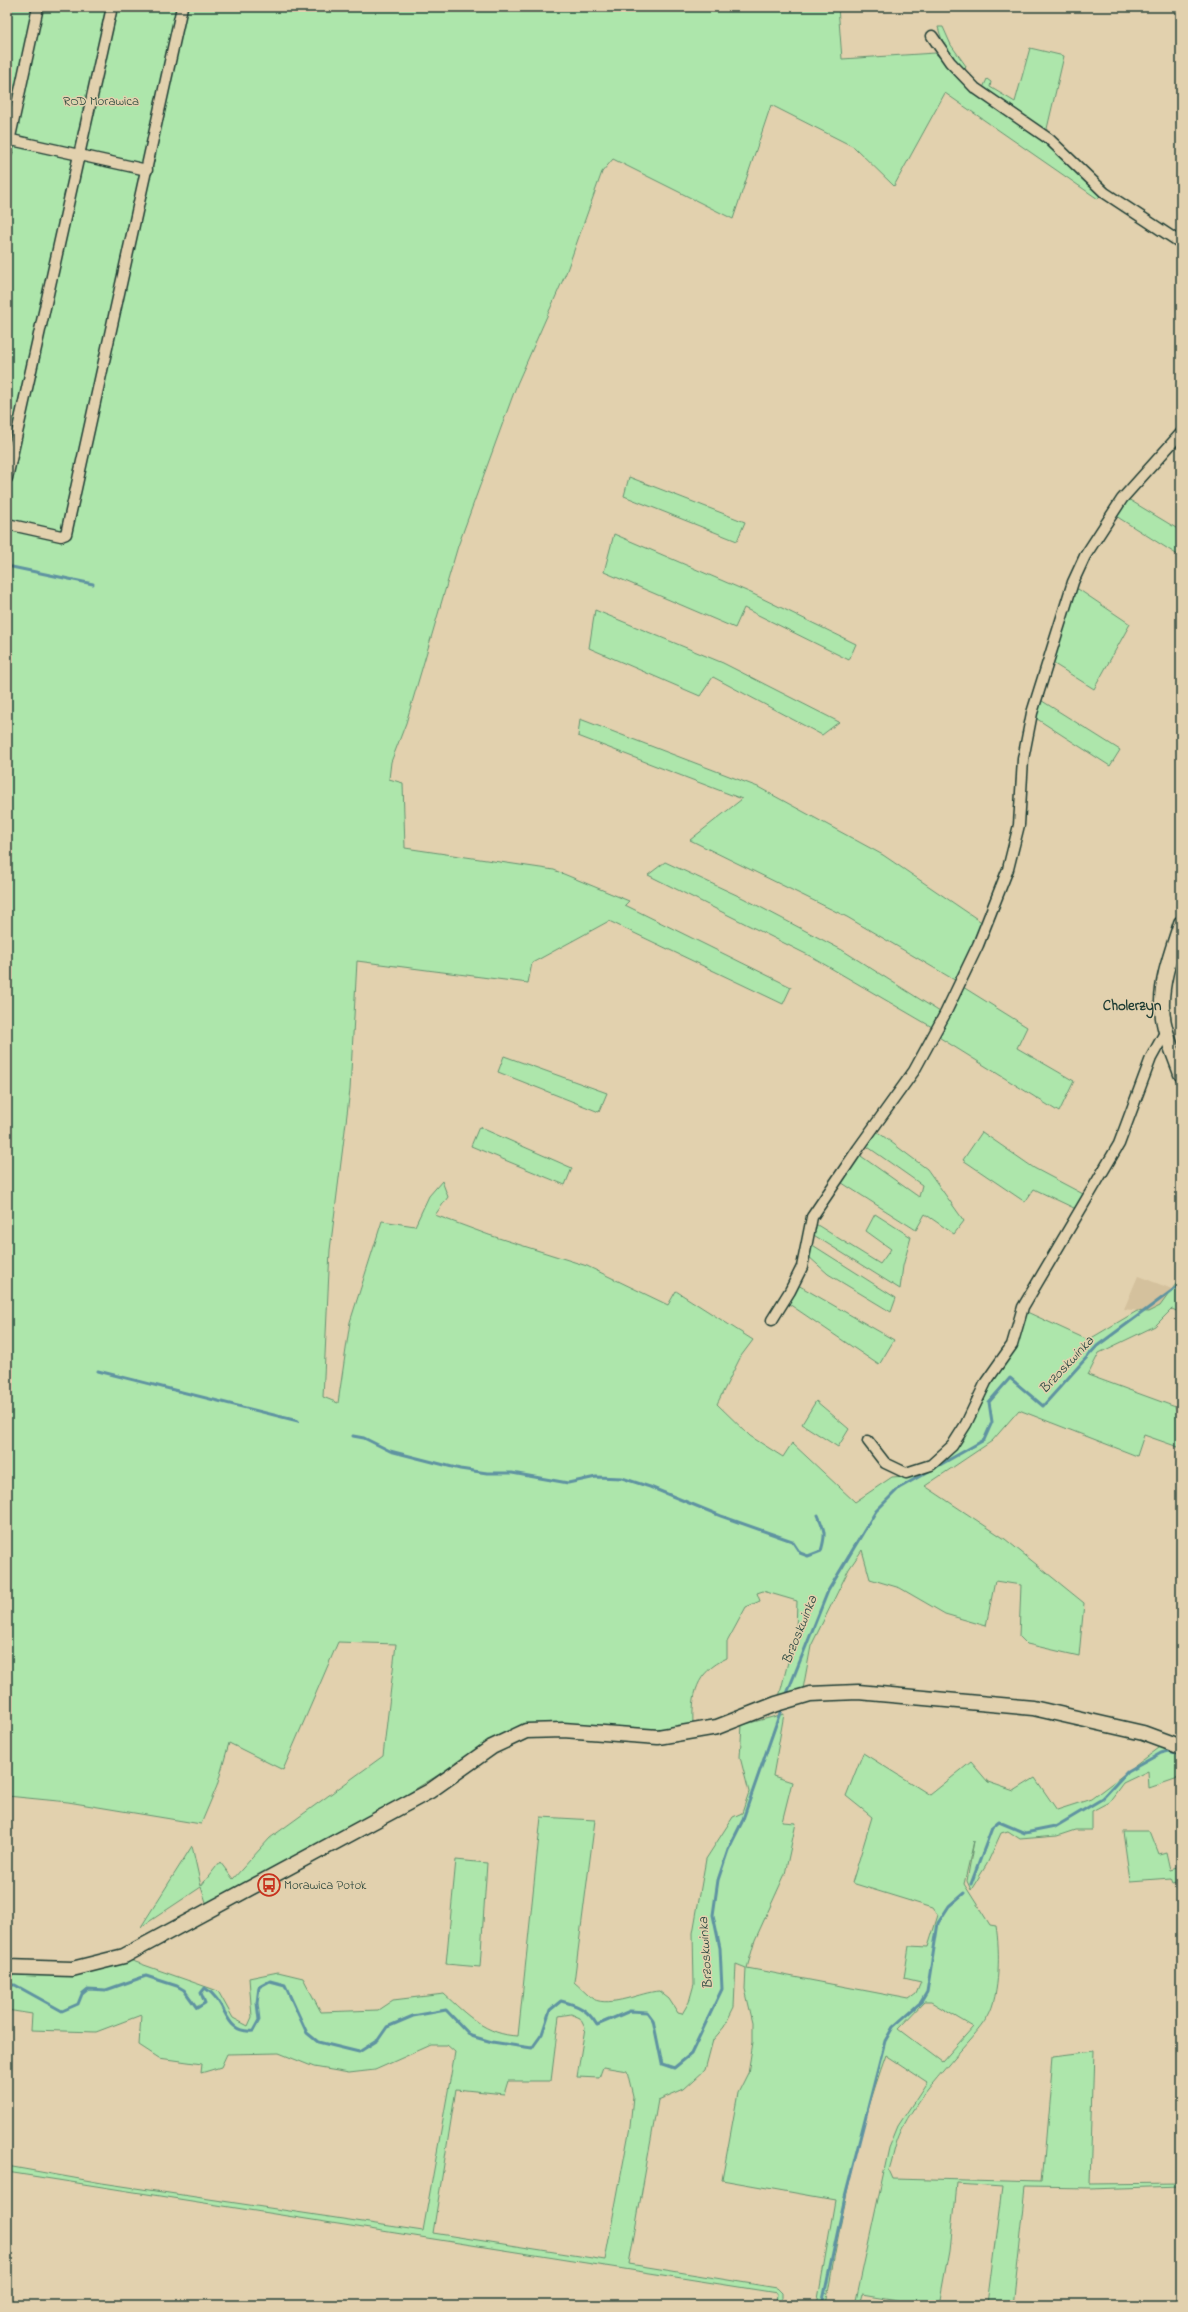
<svg xmlns="http://www.w3.org/2000/svg" width="1188" height="2312" viewBox="0 0 1188 2312" font-family="'Indie Flower',sans-serif">
	<style>
		.built { fill: #d4c19d }
		.green { fill: #ade6ab; stroke: #669270; fill-rule: evenodd }
		.lines { fill: none; stroke-linecap: round; stroke-linejoin: round }
		.stream { stroke: #5e93a1; stroke-width: 3 }
		.street-casing { stroke: #1f3d34; stroke-width: 13 }
		.secondary-casing { stroke: #1f3d34; stroke-width: 17 }
		.street { stroke: #e2d1ae; stroke-width: 10 }
		.secondary { stroke: #e2d1ae; stroke-width: 14 }
		.labels { text-anchor: middle; dominant-baseline: central; stroke-width: 3; stroke-linejoin: round; paint-order: stroke }
		.park-label { font-size: 13px; fill: #26453a; stroke: #e2d1ae }
		.poi-label { font-size: 13px; fill: #1f3d34; stroke: #e2d1ae; text-anchor: start }
		.water-label { font-size: 14px; font-style: italic; fill: #24443d; stroke: #e2d1ae }
		.quarter-label { font-size: 15px; font-weight: bold; fill: #1f3d34; stroke: #e2d1ae }
	</style>
	<rect width="100%" height="100%" fill="#e2d1ae"/>
	<filter id="ink" filterUnits="userSpaceOnUse"><feTurbulence type="fractalNoise" baseFrequency=".025" numOctaves="2"/><feDisplacementMap in="SourceGraphic" scale="8" xChannelSelector="R" yChannelSelector="G"/><feConvolveMatrix kernelMatrix="1 2 1 2 8 2 1 2 1" color-interpolation-filters="sRGB"/></filter>
	<g filter="url(#ink)">
		<polygon class="built" points="1138,1276 1172,1289 1160,1306 1148,1312 1124,1309"/>
		<g class="green">
			<path d="M 7,7 L 838,7 L 842,59 L 935,53 L 958,76 L 1050,145 L 1102,192 L 1098,199 L 945,93 L 894,186 L 854,147 L 771,105 L 733,219 L 613,159 L 602,172 L 566,273 L 517,384 L 458,546 L 406,723 L 391,762 L 389,779 L 403,783 L 405,848 L 554,870 L 629,901 L 625,905 L 791,987 L 783,1004 L 609,921 L 532,963 L 528,983 L 357,961 L 350,1090 L 330,1250 L 323,1397 L 338,1403 L 350,1322 L 382,1221 L 415,1226 L 429,1196 L 442,1181 L 448,1197 L 435,1215 L 489,1235 L 587,1266 L 668,1305 L 676,1291 L 753,1340 L 741,1356 L 717,1404 L 750,1436 L 783,1457 L 792,1443 L 855,1502 L 892,1477 L 907,1476 L 955,1447 L 981,1406 L 991,1384 L 1015,1350 L 1027,1312 L 1088,1340 L 1137,1311 L 1148,1312 L 1160,1306 L 1181,1277 L 1181,1313 L 1172,1309 L 1155,1326 L 1099,1353 L 1088,1375 L 1181,1409 L 1181,1448 L 1144,1435 L 1137,1456 L 1019,1410 L 992,1441 L 925,1486 L 1005,1539 L 1084,1603 L 1079,1656 L 1027,1644 L 1019,1636 L 1021,1585 L 995,1581 L 986,1626 L 945,1614 L 900,1588 L 870,1579 L 862,1550 L 849,1569 L 811,1646 L 803,1689 L 779,1697 L 796,1631 L 797,1601 L 763,1591 L 757,1593 L 760,1601 L 746,1607 L 727,1642 L 727,1658 C 695,1673 692,1694 693,1726 L 647,1730 L 535,1724 L 485,1746 L 401,1798 L 207,1905 L 201,1887 L 141,1927 L 192,1846 L 201,1886 L 220,1862 L 233,1879 L 270,1838 L 383,1756 L 396,1644 L 338,1642 L 283,1770 L 229,1743 L 217,1786 L 201,1824 L 68,1802 L 7,1796 Z"/>
			<path d="M 938,27 L 943,27 L 951,45 L 966,66 L 964,72 C 950,59 943,46 938,27 Z"/>
			<polygon points="1030,48 1064,56 1046,133 983,88 987,79 991,82 990,87 1015,102"/>
			<polygon points="629,477 745,522 737,541 624,496"/>
			<polygon points="1128,499 1181,531 1181,557 1119,518 1116,514"/>
			<polygon points="614,534 751,593 856,644 849,660 744,608 735,628 604,572"/>
			<polygon points="1078,589 1130,624 1094,689 1051,662 1074,592"/>
			<polygon points="595,610 723,663 839,722 822,735 713,677 700,696 589,648"/>
			<polygon points="1039,699 1120,750 1110,766 1034,717"/>
			<polygon points="580,719 758,787 883,855 983,923 958,982 847,917 690,840 742,799 578,736"/>
			<polygon points="665,862 743,898 842,950 940,1012 932,1027 810,956 648,875"/>
			<polygon points="963,987 1027,1027 1017,1048 1074,1081 1059,1112 937,1036"/>
			<polygon points="504,1056 607,1093 599,1112 498,1072"/>
			<polygon points="479,1127 572,1168 565,1185 471,1146"/>
			<polygon points="875,1130 927,1169 964,1221 954,1234 925,1214 916,1230 839,1181 858,1154 919,1197 922,1185 865,1145"/>
			<polygon points="982,1132 1034,1168 1085,1195 1076,1209 1034,1189 1025,1202 963,1160"/>
			<polygon points="875,1214 911,1237 903,1266 900,1289 812,1234 814,1223 880,1264 891,1249 866,1231"/>
			<polygon points="811,1244 896,1298 891,1312 828,1274 808,1256"/>
			<polygon points="798,1285 894,1340 879,1365 789,1304"/>
			<polygon points="816,1401 849,1429 838,1447 802,1424"/>
			<path d="M 784,1714 L 773,1776 L 792,1782 L 782,1822 L 796,1823 L 785,1874 L 755,1940 L 747,1968 L 909,1999 L 916,1994 L 921,1982 L 904,1978 L 909,1946 L 928,1947 L 938,1915 L 933,1908 L 852,1883 L 872,1817 L 846,1796 L 863,1753 L 930,1795 L 971,1762 L 988,1782 L 1014,1791 L 1035,1778 L 1057,1810 L 1091,1799 L 1163,1745 L 1181,1752 L 1181,1777 L 1149,1788 L 1148,1771 L 1123,1783 L 1109,1802 L 1092,1811 L 1092,1830 L 1075,1830 L 1057,1836 L 1020,1839 L 1008,1831 L 1001,1833 L 987,1864 L 971,1890 L 967,1881 L 974,1841 L 964,1884 L 990,1925 L 996,1926 C 1000,1950 1000,1995 988,2016 C 979,2031 965,2045 954,2058 C 933,2083 908,2110 897,2141 C 894,2150 892,2161 889,2170 L 893,2179 L 1042,2183 L 1053,2056 L 1094,2051 L 1090,2184 L 1181,2183 L 1181,2186 L 1090,2189 L 1026,2188 L 1013,2305 L 987,2305 L 1002,2187 L 957,2184 L 950,2250 L 940,2305 L 903,2305 L 903,2301 L 862,2294 L 859,2305 L 855,2305 L 889,2148 L 898,2126 L 927,2082 L 886,2055 C 857,2135 840,2221 826,2305 L 817,2305 L 835,2200 L 722,2180 L 738,2093 L 748,2073 L 753,2042 L 753,2023 L 745,1989 L 746,1968 L 736,1964 L 734,2007 L 724,2027 L 713,2040 L 705,2070 L 684,2089 L 658,2100 L 629,2264 L 777,2288 L 782,2293 L 782,2305 L 776,2305 L 777,2293 L 7,2172 L 7,2166 L 102,2183 L 423,2231 L 455,2052 L 447,2045 L 431,2045 L 375,2070 L 349,2073 L 314,2067 L 279,2053 L 227,2054 L 221,2067 L 201,2073 L 202,2064 L 159,2058 L 139,2045 L 141,2015 L 96,2032 L 31,2030 L 32,2014 L 7,2010 L 7,1972 L 127,1959 L 218,1991 L 233,2018 L 248,2026 L 252,2017 L 249,1978 L 278,1972 L 303,1978 L 321,2012 L 378,2010 L 393,2000 L 444,1994 C 467,2015 486,2035 518,2036 L 541,1817 L 595,1820 L 574,1982 C 580,1987 587,1995 593,1999 C 611,2008 641,1992 659,1991 L 669,1999 L 678,2013 L 682,2014 L 689,2002 L 694,1984 L 693,1933 L 706,1859 L 733,1817 L 742,1813 L 749,1792 L 740,1757 L 742,1725 ZM 924,2002 L 931,2002 L 973,2027 L 942,2062 L 898,2029 ZM 571,2014 L 580,2018 L 585,2028 L 577,2077 L 599,2078 L 603,2067 L 627,2071 L 633,2096 L 630,2127 L 605,2260 L 433,2233 L 456,2089 L 504,2094 L 508,2081 L 551,2081 L 559,2016 Z"/>
			<polygon points="1123,1831 1150,1831 1159,1854 1166,1852 1170,1870 1181,1867 1181,1881 1173,1883 1171,1878 1130,1881"/>
			<polygon points="456,1860 487,1863 480,1967 446,1964"/>
		</g>
		<g class="lines">
			<g class="stream">
				<polyline points="7,566 93,584"/>
				<polyline points="98,1371 298,1421"/>
				<path d="M 353,1436 L 364,1438 L 390,1451 L 460,1469 L 487,1473 L 512,1473 L 568,1483 L 596,1477 L 622,1478 L 650,1487 L 721,1516 L 792,1541 L 800,1553 L 808,1556 L 821,1551 C 826,1534 825,1531 818,1515"/>
				<polyline points="786,1696 828,1591 876,1511 899,1488 984,1440 992,1422 989,1402 1010,1378 1043,1406 1097,1346 1181,1284"/>
				<polyline points="971,1884 992,1828 999,1822 1025,1833 1055,1827 1102,1799 1127,1772 1161,1753 1169,1751 1181,1755"/>
				<path d="M 7,1985 L 15,1985 L 62,2011 L 78,2004 L 82,1994 L 88,1989 L 106,1990 L 146,1976 L 177,1986 L 184,1990 L 197,2008 L 205,2003 L 201,1993 L 205,1988 C 229,2003 223,2034 253,2031 L 259,2020 L 257,2003 L 259,1987 L 270,1981 L 285,1985 L 307,2033 L 318,2042 L 359,2052 L 378,2040 L 387,2027 L 413,2016 L 446,2010 L 471,2036 L 492,2042 L 532,2048 L 542,2034 L 550,2010 L 561,2001 C 578,2005 588,2010 597,2025 L 630,2011 L 647,2012 L 653,2020 L 662,2064 L 674,2068 L 691,2054 L 722,1989 L 720,1948 L 713,1915 L 718,1880 L 728,1850 L 742,1822 L 782,1707"/>
				<polyline points="822,2305 845,2197 885,2041 893,2027 921,2002 927,1992 938,1923 949,1906 964,1893"/>
			</g>
			<g class="street-casing">
				<g id="street">
					<polyline points="932,36 950,62 975,88 1049,139 1105,193 1181,243"/>
					<polyline points="7,139 147,170"/>
					<polyline points="7,151 38,7"/>
					<polyline points="7,478 112,7"/>
					<polyline points="7,524 61,536 66,534 182,7"/>
					<polyline points="772,1320 790,1291 802,1267 812,1217 858,1149 914,1071 945,1014 978,945 1008,869 1019,825 1023,759 1032,713 1073,582 1085,556 1122,499 1181,433"/>
					<polyline points="868,1441 885,1463 906,1473 931,1465 952,1446 966,1424 986,1382 1012,1345 1023,1307 1119,1144 1151,1058 1167,1029"/>
				</g>
			</g>
			<g class="secondary-casing">
				<g id="secondary">
					<path d="M 1181,923 C 1173,949 1161,979 1162,1006 C 1162,1029 1174,1053 1181,1074"/>
					<polyline points="7,1967 72,1969 124,1956 430,1791 492,1747 526,1731 563,1730 658,1737 717,1727 776,1704 810,1694 858,1692 1033,1708 1143,1733 1181,1747"/>
				</g>
			</g>
			<use href="#street" class="street"/>
			<use href="#secondary" class="secondary"/>
		</g>
	</g>
	<defs>
		<g id="bus-ring" transform="scale(1.15)"><circle r="9.5" fill="#e2d1ae" stroke="#c8321e" stroke-width="1.5"/><path d="M-5-6H5V4H4V6H2V4H-2V6H-4V4H-5ZM-3.5-4V0h7V-4ZM-3.5 1.2v1.5H-2V1.2ZM2 1.2v1.5H3.5V1.2Z" fill="#c8321e"/></g>
	</defs>
	<g fill-rule="evenodd">
		<use href="#bus-ring" x="269" y="1885"/>
	</g>
	<g class="labels">
		<g class="park-label">
			<text x="101" y="101">ROD Morawica</text>
		</g>
		<g class="poi-label">
			<text x="284" y="1885">Morawica Potok</text>
		</g>
		<g class="water-label">
			<text transform="translate(1067 1365) rotate(-47)">Brzoskwinka</text>
			<text transform="translate(800 1630) rotate(-68)">Brzoskwinka</text>
			<text transform="translate(706 1953) rotate(-94)">Brzoskwinka</text>
		</g>
		<g class="quarter-label">
			<text x="1132" y="1006">Cholerzyn</text>
		</g>
	</g>
	<rect width="1188" height="2312" fill="none" stroke="#e2d1ae" stroke-width="24"/>
	<rect x="12" y="12" width="1164" height="2288" fill="none" stroke="#1f3d34" stroke-width="1.5" filter="url(#ink)"/>
</svg>
